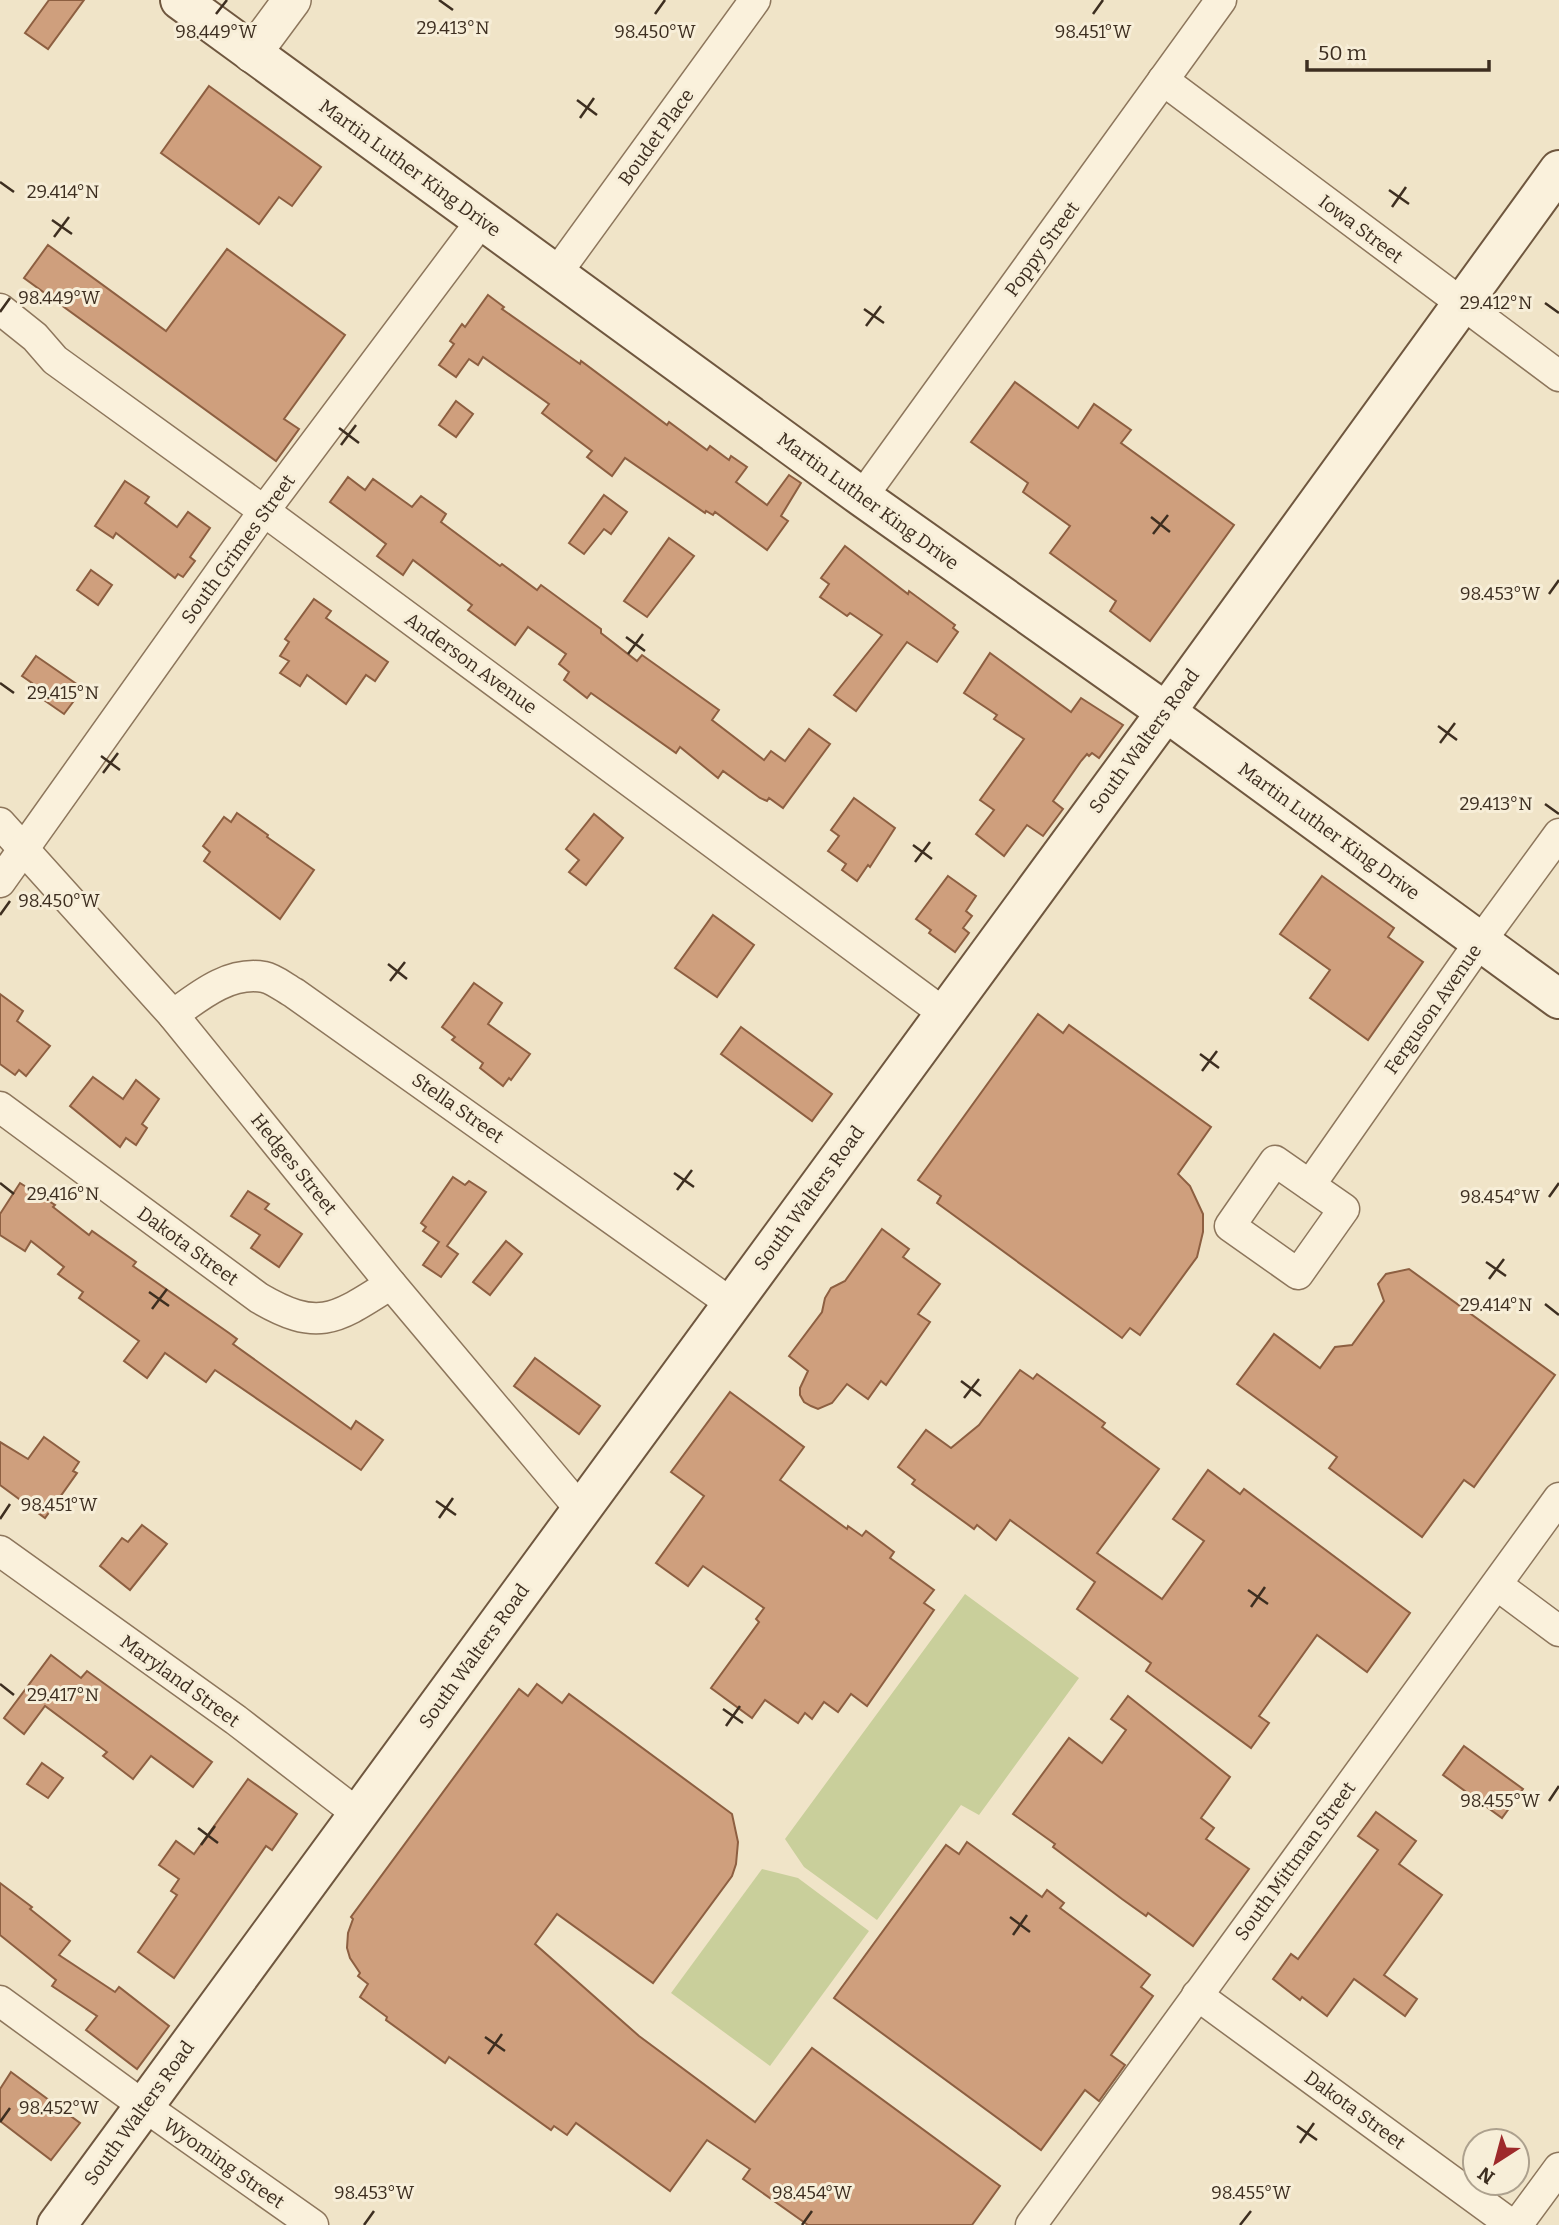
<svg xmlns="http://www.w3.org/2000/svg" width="1559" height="2225" viewBox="0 0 1559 2225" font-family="Bitter,serif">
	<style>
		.green { fill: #c9cf9b }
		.building { fill: #cf9f7d; stroke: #8d5f41; stroke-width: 2 }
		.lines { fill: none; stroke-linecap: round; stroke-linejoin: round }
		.minor-casing { stroke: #8d765c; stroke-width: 33 }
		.tertiary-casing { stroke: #8d765c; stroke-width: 40 }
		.secondary-casing { stroke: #6f573f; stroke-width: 42 }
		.minor { stroke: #faf1dc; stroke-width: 30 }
		.tertiary { stroke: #faf1dc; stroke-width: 37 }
		.secondary { stroke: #faf1dc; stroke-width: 38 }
		.ticks { fill: none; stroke: #3d2e20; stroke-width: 2.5 }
		.labels { text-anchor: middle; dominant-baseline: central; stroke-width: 6; stroke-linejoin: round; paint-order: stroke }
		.street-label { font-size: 19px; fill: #3d2e20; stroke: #f7eed8 }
		.ticks-label { font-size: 18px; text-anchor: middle; fill: #3d2e20; stroke: #f7eed8; stroke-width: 6; stroke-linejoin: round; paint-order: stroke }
	</style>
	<rect width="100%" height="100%" fill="#f0e4c8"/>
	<g class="green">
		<polygon points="965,1594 1079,1678 979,1815 961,1805 877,1920 804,1867 785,1839"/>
		<polygon points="762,1869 798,1878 869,1931 770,2066 671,1993"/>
	</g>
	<g class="building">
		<polygon points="49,0 84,0 48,49 25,33"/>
		<polygon points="209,86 321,167 292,206 279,197 259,224 161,153"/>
		<polygon points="48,245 166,331 227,249 345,335 284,419 299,429 276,461 24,278"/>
		<polygon points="488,295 504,307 502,309 580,364 581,361 667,425 669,422 707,450 710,446 729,460 731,456 747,467 736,482 767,505 789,475 801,483 781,516 788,521 767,550 715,512 713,515 706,511 705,513 625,458 612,476 587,457 592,451 542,413 549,404 483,357 478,365 469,359 456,377 439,365 454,344 450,341 462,324 465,327"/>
		<polygon points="1015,382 1078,428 1094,404 1131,430 1121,443 1234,525 1150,641 1110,611 1116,601 1050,553 1070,526 1023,492 1028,483 971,442"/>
		<polygon points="456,401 473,414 456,437 439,425"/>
		<polygon points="348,477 365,490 373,479 412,507 421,496 446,514 441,522 500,566 502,564 537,590 541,585 601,629 601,633 637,661 642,655 719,710 712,720 764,760 771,751 785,761 809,729 830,744 783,808 769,798 767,801 760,798 723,771 718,778 680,747 676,753 591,693 587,698 564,680 569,672 559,664 566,654 528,627 515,645 468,610 472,605 413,560 403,575 377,556 386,544 330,502"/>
		<polygon points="125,481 149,497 145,503 177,527 188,512 210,528 190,557 195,561 183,577 178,574 175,578 116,533 113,538 95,526"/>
		<polygon points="604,495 627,512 611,534 604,529 584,554 569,543"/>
		<polygon points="669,538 694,556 647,617 624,601"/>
		<polygon points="845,546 908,594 909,591 955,625 953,628 958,632 937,662 907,642 856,711 834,695 882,635 850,613 847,616 820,597 829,584 821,578"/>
		<polygon points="91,570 112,585 98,605 77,590"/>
		<polygon points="314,599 331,611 326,618 388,662 375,681 366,675 346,704 307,675 300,686 280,673 289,661 280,656 289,642 285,639"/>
		<polygon points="990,653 1071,712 1081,698 1123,725 1099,758 1092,753 1089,756 1087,754 1081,761 1053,801 1063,809 1043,836 1027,825 1004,856 976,834 994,810 980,800 1024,739 994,719 997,715 964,693"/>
		<polygon points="36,656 78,685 71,695 76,698 64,714 28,689 32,683 22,676"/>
		<polygon points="854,798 895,828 870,867 868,865 857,881 842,870 846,864 828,851 839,836 831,830"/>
		<polygon points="237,813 268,835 267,837 314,870 280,919 204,861 210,852 203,846 224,817 231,822"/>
		<polygon points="594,814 623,838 586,885 569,872 579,860 566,849"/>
		<polygon points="948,876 976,896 966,911 972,916 963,928 969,933 955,952 929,933 931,930 916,919"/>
		<polygon points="1322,876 1394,928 1388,937 1423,962 1368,1040 1310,998 1330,970 1280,934"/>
		<polygon points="713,915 754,945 717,997 675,968"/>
		<polygon points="474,983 502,1003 488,1024 530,1054 511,1080 509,1078 503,1086 480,1068 483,1063 452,1040 455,1037 442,1027"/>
		<polygon points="0,994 23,1011 17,1021 50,1046 26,1076 19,1070 15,1075 0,1064"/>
		<polygon points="1038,1014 1063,1033 1069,1025 1211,1127 1178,1174 1190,1186 1203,1214 1203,1232 1197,1257 1140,1335 1130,1328 1122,1338 937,1203 941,1196 918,1180"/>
		<polygon points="741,1027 832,1094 812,1121 721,1054"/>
		<polygon points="93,1077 123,1099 136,1080 159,1099 142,1124 147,1128 136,1145 126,1138 120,1147 70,1106"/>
		<polygon points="453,1177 465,1185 469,1181 486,1192 447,1246 458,1254 441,1277 423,1265 439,1242 423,1231 426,1227 421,1223"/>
		<polygon points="20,1183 55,1205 53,1207 89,1235 92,1231 136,1262 133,1266 229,1333 237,1339 233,1344 308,1398 351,1429 356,1421 383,1440 361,1470 215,1370 206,1382 165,1353 147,1378 124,1361 139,1341 79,1298 83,1292 58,1274 64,1267 31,1241 25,1251 0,1235 0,1214"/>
		<polygon points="248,1191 269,1204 265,1209 302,1234 279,1267 251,1248 260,1235 231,1216"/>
		<polygon points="882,1229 909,1249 903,1257 940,1284 918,1314 930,1322 886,1385 881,1381 868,1399 847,1384 832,1403 818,1409 811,1406 804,1402 800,1395 800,1388 808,1371 789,1356 822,1312 825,1298 831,1288 845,1281"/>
		<polygon points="506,1241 522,1254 490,1295 473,1282"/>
		<polygon points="1409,1269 1555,1375 1474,1487 1464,1480 1422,1537 1329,1468 1337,1457 1237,1384 1274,1334 1320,1368 1335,1347 1352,1345 1384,1301 1378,1284 1386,1274"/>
		<polygon points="535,1358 600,1406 579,1434 514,1386"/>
		<polygon points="1020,1370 1033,1379 1037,1374 1105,1423 1102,1427 1159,1469 1097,1553 1162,1599 1204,1541 1173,1519 1208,1470 1240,1494 1244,1489 1410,1613 1367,1672 1317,1635 1259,1716 1269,1723 1251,1748 1146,1671 1151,1663 1077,1609 1095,1582 1010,1520 996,1540 977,1525 974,1529 912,1484 915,1480 898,1467 926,1430 951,1448 979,1425"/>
		<polygon points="730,1392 804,1447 780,1480 847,1529 848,1526 862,1536 866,1531 894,1552 890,1558 934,1590 924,1603 934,1610 867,1706 851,1694 838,1712 824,1702 812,1719 805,1713 798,1723 765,1700 752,1718 711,1688 759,1622 756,1619 764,1608 703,1566 688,1586 656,1563 704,1496 671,1472"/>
		<polygon points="44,1437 79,1462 73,1471 77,1473 45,1518 0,1485 0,1442 28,1459"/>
		<polygon points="142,1525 167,1544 130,1590 100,1566 122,1538 128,1542"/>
		<polygon points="51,1655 81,1678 87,1671 212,1762 193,1787 151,1756 133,1779 103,1756 107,1752 45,1706 24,1734 4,1718"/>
		<polygon points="537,1684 562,1703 569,1694 732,1814 738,1842 736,1864 732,1876 653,1983 557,1914 535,1944 639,2036 755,2122 812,2048 1000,2186 972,2225 808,2225 743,2179 750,2169 707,2140 670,2191 576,2123 567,2135 554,2126 551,2130 449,2057 445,2063 386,2020 387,2017 360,1997 368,1984 358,1976 360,1973 350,1958 347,1948 348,1933 353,1919 351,1917 519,1689 528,1696"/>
		<polygon points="1128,1696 1230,1777 1201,1818 1214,1828 1206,1839 1249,1869 1193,1946 1148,1913 1146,1916 1122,1899 1053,1847 1055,1844 1013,1814 1069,1738 1102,1763 1126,1730 1111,1719"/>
		<polygon points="1464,1746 1523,1789 1502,1818 1443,1775"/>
		<polygon points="42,1763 63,1778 48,1798 27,1784"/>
		<polygon points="248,1779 297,1814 272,1850 266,1846 174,1978 138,1952 177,1895 171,1891 179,1879 159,1865 176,1841 194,1854"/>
		<polygon points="1376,1812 1416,1841 1399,1864 1442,1895 1384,1975 1417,1999 1405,2016 1354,1979 1327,2016 1302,1997 1300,2000 1273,1979 1291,1954 1298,1959 1378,1850 1358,1836"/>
		<polygon points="967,1842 1042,1897 1047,1890 1064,1903 1060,1908 1150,1975 1141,1987 1153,1996 1111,2055 1125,2065 1099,2101 1085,2090 1041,2150 834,1998 946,1845 959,1854"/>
		<polygon points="0,1883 32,1907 30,1909 70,1941 59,1955 115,1992 119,1987 169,2026 137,2069 86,2030 97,2016 52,1986 56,1980 0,1935"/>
		<polygon points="11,2072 80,2123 51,2160 0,2121 0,2089"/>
	</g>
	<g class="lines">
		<g class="minor-casing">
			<g id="minor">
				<polyline points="1163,80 1559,376"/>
				<polyline points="556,274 755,0"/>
				<polyline points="0,309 35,337 55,360 264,511 945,1014"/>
				<polyline points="862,497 1221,0"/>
				<polyline points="0,823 173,1015 391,1284 581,1510"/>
				<polyline points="0,882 264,511 482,220"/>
				<path d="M 173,1015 C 199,996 229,971 264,977 C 274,979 285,988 294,993 L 732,1304"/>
				<path d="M 0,1107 L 259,1298 C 319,1333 336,1319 391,1284"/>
				<polygon points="1275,1161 1344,1209 1298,1274 1230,1226"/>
				<polyline points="1310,1185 1480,942 1559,834"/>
				<polyline points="0,1551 236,1720 358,1814"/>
				<polyline points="1497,1585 1559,1631"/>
				<polyline points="1197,1995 1512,2225"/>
				<polyline points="0,2001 144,2106 313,2225"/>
				<polyline points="1031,2225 1559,1498"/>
				<polyline points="1517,2225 1559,2168"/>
			</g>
		</g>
		<g class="tertiary-casing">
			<polyline id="tertiary" points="252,54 292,0"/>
		</g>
		<g class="secondary-casing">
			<g id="secondary">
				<polyline points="180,0 862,497 1166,712 1559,999"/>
				<polyline points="57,2225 1166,712 1559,170"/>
			</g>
		</g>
		<use href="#minor" class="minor"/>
		<use href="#tertiary" class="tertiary"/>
		<use href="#secondary" class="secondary"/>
	</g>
	<path class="ticks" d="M 439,0 L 453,10M 216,14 L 227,0M 655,14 L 665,0M 1093,14 L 1103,0M 577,100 L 597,115M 580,118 L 594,98M 0,182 L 14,192M 1389,190 L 1409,204M 1392,207 L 1406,187M 52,220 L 72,234M 54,237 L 69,217M 1545,303 L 1559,313M 864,309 L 884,323M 0,312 L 10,298M 866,326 L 881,306M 339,428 L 359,443M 341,445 L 356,425M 1151,517 L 1170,532M 1153,534 L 1168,515M 1549,594 L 1559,580M 626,637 L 645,651M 628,654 L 643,634M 0,683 L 14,693M 1438,726 L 1457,740M 1440,743 L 1455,723M 101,756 L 120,770M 103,773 L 118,753M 1545,804 L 1559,814M 913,845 L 932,859M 915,862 L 930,842M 0,915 L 10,901M 388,964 L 407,979M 390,981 L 405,962M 1200,1054 L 1219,1068M 1202,1071 L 1217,1051M 674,1173 L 694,1187M 0,1183 L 14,1194M 677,1190 L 692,1170M 1549,1197 L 1559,1183M 1486,1262 L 1506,1276M 1489,1279 L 1504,1259M 149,1292 L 169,1306M 1545,1304 L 1559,1315M 152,1309 L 167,1289M 961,1381 L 981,1396M 964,1398 L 979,1379M 436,1501 L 456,1515M 439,1518 L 453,1498M 0,1519 L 10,1504M 1248,1590 L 1268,1604M 1251,1607 L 1265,1587M 0,1684 L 14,1695M 723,1709 L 743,1723M 726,1726 L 740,1706M 1549,1801 L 1559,1786M 198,1828 L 218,1843M 201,1845 L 215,1826M 1010,1917 L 1030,1932M 1013,1935 L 1027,1915M 485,2037 L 505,2051M 488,2054 L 502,2034M 0,2122 L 10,2108M 1297,2126 L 1317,2140M 1300,2143 L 1314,2123M 364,2225 L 374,2211M 802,2225 L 812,2211M 1240,2225 L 1251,2211"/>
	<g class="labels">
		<g class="street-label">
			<text transform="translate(656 137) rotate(-54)">Boudet Place</text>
			<text transform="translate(410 168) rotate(36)">Martin Luther King Drive</text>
			<text transform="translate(1361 229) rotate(37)">Iowa Street</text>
			<text transform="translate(1042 249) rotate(-54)">Poppy Street</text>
			<text transform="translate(868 501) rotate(36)">Martin Luther King Drive</text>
			<text transform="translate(238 549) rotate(-54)">South Grimes Street</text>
			<text transform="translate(471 663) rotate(36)">Anderson Avenue</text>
			<text transform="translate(1144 741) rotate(-54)">South Walters Road</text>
			<text transform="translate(1329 831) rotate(36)">Martin Luther King Drive</text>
			<text transform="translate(1433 1009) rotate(-55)">Ferguson Avenue</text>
			<text transform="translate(458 1108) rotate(35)">Stella Street</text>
			<text transform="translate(294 1164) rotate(51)">Hedges Street</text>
			<text transform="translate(809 1198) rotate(-54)">South Walters Road</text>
			<text transform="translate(188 1246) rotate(36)">Dakota Street</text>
			<text transform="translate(474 1656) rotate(-54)">South Walters Road</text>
			<text transform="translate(180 1681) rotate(36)">Maryland Street</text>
			<text transform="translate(1295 1861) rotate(-54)">South Mittman Street</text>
			<text transform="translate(1355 2110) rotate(36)">Dakota Street</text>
			<text transform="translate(139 2113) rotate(-54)">South Walters Road</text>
			<text transform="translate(224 2163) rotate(35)">Wyoming Street</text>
		</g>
	</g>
	<g class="ticks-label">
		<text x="453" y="34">29.413°N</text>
		<text x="216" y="38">98.449°W</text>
		<text x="1093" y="38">98.451°W</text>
		<text x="655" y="38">98.450°W</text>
		<text x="63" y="198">29.414°N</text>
		<text x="59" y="304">98.449°W</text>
		<text x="1496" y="309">29.412°N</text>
		<text x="1500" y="600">98.453°W</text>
		<text x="63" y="699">29.415°N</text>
		<text x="1496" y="810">29.413°N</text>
		<text x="59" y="907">98.450°W</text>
		<text x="63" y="1200">29.416°N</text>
		<text x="1500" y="1203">98.454°W</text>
		<text x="1496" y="1311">29.414°N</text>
		<text x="59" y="1511">98.451°W</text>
		<text x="63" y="1701">29.417°N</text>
		<text x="1500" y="1807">98.455°W</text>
		<text x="59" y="2114">98.452°W</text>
		<text x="374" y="2199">98.453°W</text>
		<text x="812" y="2199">98.454°W</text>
		<text x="1251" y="2199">98.455°W</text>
	</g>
	<g transform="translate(1496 2162) rotate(216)"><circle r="33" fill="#f7eed8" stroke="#ada18e" stroke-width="2"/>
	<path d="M0-5L12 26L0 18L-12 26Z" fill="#9e2a2b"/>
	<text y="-10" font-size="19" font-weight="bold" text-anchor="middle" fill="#3d2e20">N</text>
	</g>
	<path d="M1307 60v10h182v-10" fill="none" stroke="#3d2e20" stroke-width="3.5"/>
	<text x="1318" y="60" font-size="21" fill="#3d2e20" stroke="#f7eed8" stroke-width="5" paint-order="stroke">50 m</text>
</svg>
